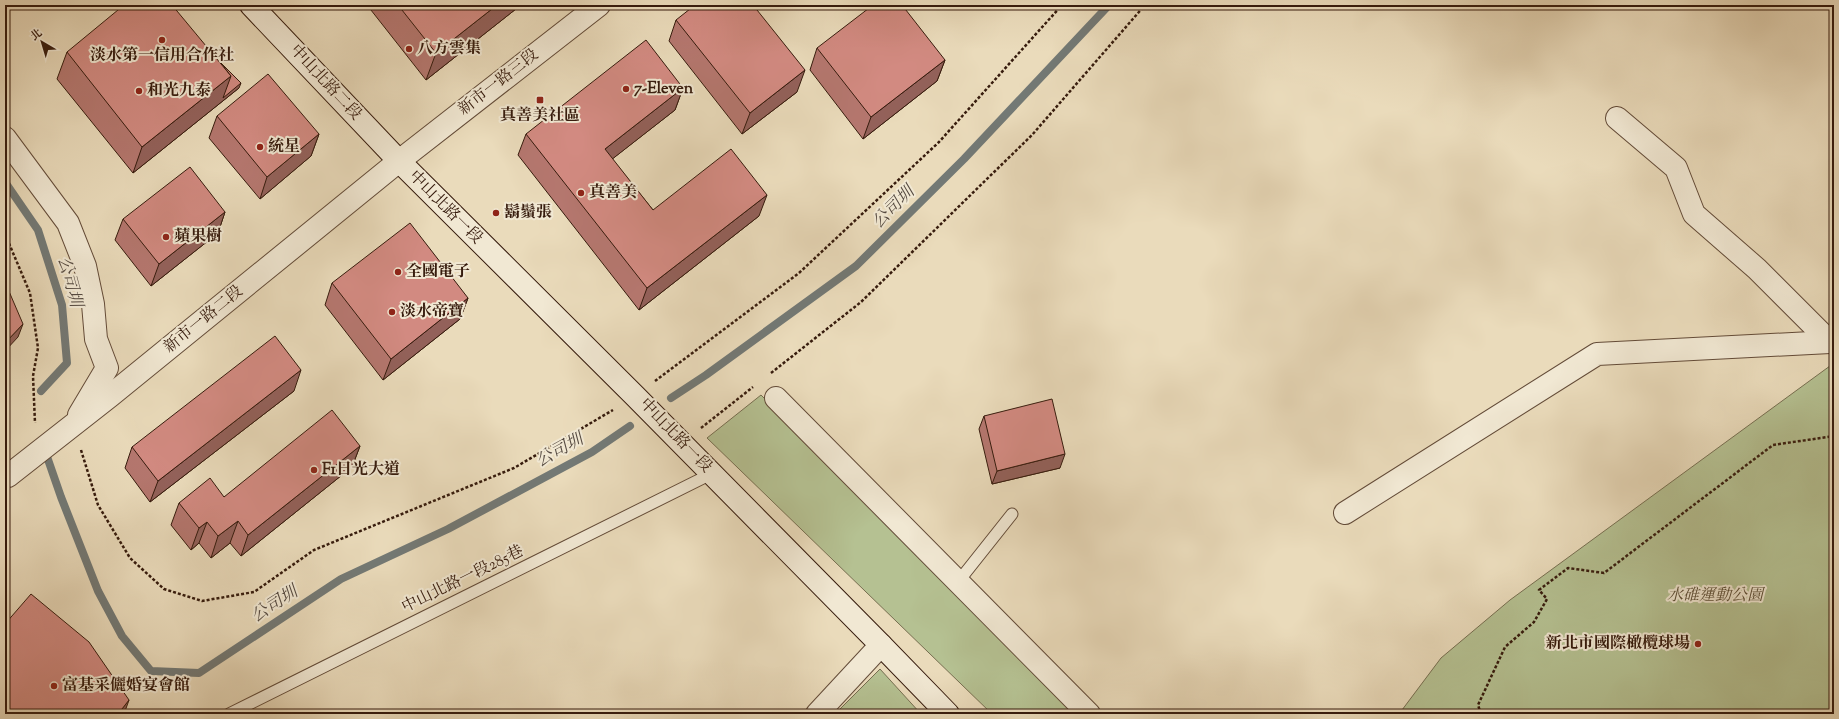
<svg xmlns="http://www.w3.org/2000/svg" width="1839" height="719" viewBox="0 0 1839 719" font-family="'Sorts Mill Goudy','Noto Serif TC',serif">
	<style>
		.green { fill: #b5c192; stroke: #766e50 }
		.lines { fill: none; stroke-linecap: round; stroke-linejoin: round }
		.stream { stroke: #737975; stroke-width: 8 }
		.lane-casing { stroke: #634b38; stroke-width: 13 }
		.street-casing { stroke: #634b38; stroke-width: 24 }
		.secondary-casing { stroke: #361b0d; stroke-width: 24 }
		.path { stroke: #361b0d; stroke-width: 2.5; stroke-dasharray: 3 2; stroke-linecap: butt }
		.lane { stroke: #f1e8d3; stroke-width: 11 }
		.street { stroke: #f1e8d3; stroke-width: 22 }
		.secondary { stroke: #f1e8d3; stroke-width: 22 }
		.wall { fill: #b5776f; stroke: #361b0d }
		.shaded-wall { fill: #93615a; stroke: #361b0d }
		.building { fill: #d28a81; stroke: #361b0d }
		.poi-dot { fill: #8f2418; stroke: #f1e8d3; stroke-width: 1.5 }
		.labels { text-anchor: middle; dominant-baseline: central; stroke-width: 4; stroke-linejoin: round; paint-order: stroke }
		.poi-label { font-size: 16px; font-weight: bold; fill: #361b0d; stroke: #f1e8d3; text-anchor: start }
		.street-label { font-size: 16px; fill: #361b0d; stroke: #f1e8d3 }
		.park-label { font-size: 16px; font-style: italic; fill: #5c4d35; stroke: #f1e8d3 }
		.water-label { font-size: 17px; font-style: italic; fill: #554a41; stroke: #f1e8d3 }
	</style>
	<rect width="100%" height="100%" fill="#eadbbb"/>
	<filter id="stains"><feTurbulence type="fractalNoise" baseFrequency=".005" numOctaves="4"/><feColorMatrix values="0 0 0 0 .2 0 0 0 0 .09 0 0 0 0 .02 0 0 0 .5 -.17"/></filter>
	<radialGradient id="worn" r=".72"><stop offset=".6" stop-color="#630" stop-opacity="0"/><stop offset="1" stop-color="#630" stop-opacity=".3"/></radialGradient>
	<g class="green">
		<polygon points="1834,363 1834,714 1399,714 1441,658 1510,600"/>
		<polygon points="761,395 1080,714 992,714 707,438"/>
		<polygon points="880,669 921,714 835,714"/>
	</g>
	<g class="lines">
		<g class="stream">
			<polyline points="5,182 38,230 62,305 67,363 41,391"/>
			<polyline points="671,398 706,375 856,266 964,159 1109,5"/>
			<polyline points="44,448 61,497 98,591 122,636 151,671 199,673 341,579 448,529 592,452 630,426"/>
		</g>
		<g class="lane-casing">
			<g id="lane">
				<polyline points="958,582 1012,514"/>
				<polyline points="229,714 711,474"/>
			</g>
		</g>
		<g class="street-casing">
			<g id="street">
				<polyline points="1617,118 1676,168 1694,214 1757,269 1830,342"/>
				<polyline points="5,138 68,223 85,266 93,304 96,339 107,368 79,415"/>
				<polyline points="776,398 1089,714"/>
				<polyline points="8,476 110,396 399,161 599,5"/>
				<polyline points="1345,513 1597,354 1830,342 1834,339"/>
				<polyline points="817,714 881,645"/>
			</g>
		</g>
		<g class="secondary-casing">
			<polyline id="secondary" points="251,5 399,161 635,396 881,645 948,714"/>
		</g>
		<g class="path">
			<polyline points="5,234 30,293 38,348 33,376 35,423"/>
			<polyline points="771,373 861,302 1032,135 1145,5"/>
			<polyline points="655,381 799,273 939,142 1062,5"/>
			<polyline points="701,428 753,387"/>
			<polyline points="81,450 98,505 130,558 164,589 202,601 254,592 314,550 514,468 613,410"/>
			<polyline points="1481,714 1478,705 1505,647 1534,622 1547,599 1539,590 1568,568 1604,573 1773,445 1834,436"/>
		</g>
		<use href="#lane" class="lane"/>
		<use href="#street" class="street"/>
		<use href="#secondary" class="secondary"/>
	</g>
	<g class="wall">
		<polygon points="367,5 521,5 426,80"/>
		<polygon points="676,20 797,92 742,134 669,41"/>
		<polygon points="817,48 945,60 937,81 863,139 810,70"/>
		<polygon points="67,52 239,88 133,173 57,79"/>
		<polygon points="683,88 675,110 612,159 653,210 759,216 639,310 518,155 526,134"/>
		<polygon points="217,116 319,134 311,156 260,199 209,138"/>
		<polygon points="225,212 218,233 151,286 115,240 123,219"/>
		<polygon points="332,283 468,298 460,319 383,380 325,305"/>
		<polygon points="294,391 150,502 125,468 132,447"/>
		<polygon points="984,416 1060,468 992,484 979,429"/>
		<polygon points="360,446 352,467 241,556 230,543 211,558 199,543 191,550 171,525 179,503 224,497"/>
	</g>
	<g class="shaded-wall">
		<polygon points="497,5 521,5 426,80 436,53"/>
		<polygon points="945,60 937,81 863,139 871,117"/>
		<polygon points="805,70 797,92 742,134 750,113"/>
		<polygon points="231,76 241,83 239,88 133,173 142,147"/>
		<polygon points="683,88 675,110 597,171 605,149"/>
		<polygon points="319,134 311,156 260,199 267,177"/>
		<polygon points="767,195 759,216 639,310 647,288"/>
		<polygon points="225,212 218,233 151,286 159,264"/>
		<polygon points="468,298 460,319 383,380 391,359"/>
		<polygon points="23,324 18,337 5,351 5,343"/>
		<polygon points="301,370 294,391 150,502 158,481"/>
		<polygon points="360,446 352,467 241,556 248,535"/>
		<polygon points="1065,454 1060,468 992,484 997,471"/>
		<polygon points="238,521 230,543 211,558 218,536"/>
		<polygon points="207,522 199,543 191,550 199,528"/>
		<polygon points="129,700 124,714 118,714"/>
	</g>
	<g class="building">
		<polygon points="124,5 172,5 231,76 142,147 67,52"/>
		<polygon points="398,5 497,5 436,53"/>
		<polygon points="695,5 753,5 805,70 750,113 676,20"/>
		<polygon points="873,5 902,5 945,60 871,117 817,48"/>
		<polygon points="646,40 683,88 605,149 653,210 731,149 767,195 647,288 526,134"/>
		<polygon points="221,63 241,83 223,98 231,76"/>
		<polygon points="268,74 319,134 267,177 217,116"/>
		<polygon points="190,167 225,212 159,264 123,219"/>
		<polygon points="410,223 468,298 391,359 332,283"/>
		<polygon points="8,289 23,324 5,343 5,290"/>
		<polygon points="275,336 301,370 158,481 132,447"/>
		<polygon points="1052,399 1065,454 997,471 984,416"/>
		<polygon points="332,410 360,446 248,535 238,521 218,536 207,522 199,528 179,503 210,478 224,497"/>
		<polygon points="31,594 89,642 129,700 118,714 5,714 5,624"/>
	</g>
	<g class="poi-dot">
		<circle cx="162" cy="40" r="4"/>
		<circle cx="409" cy="49" r="4"/>
		<circle cx="626" cy="89" r="4"/>
		<circle cx="139" cy="91" r="4"/>
		<rect x="536" y="96" width="8" height="8" rx="2"/>
		<circle cx="260" cy="147" r="4"/>
		<circle cx="581" cy="193" r="4"/>
		<circle cx="496" cy="213" r="4"/>
		<circle cx="166" cy="237" r="4"/>
		<circle cx="398" cy="272" r="4"/>
		<circle cx="392" cy="312" r="4"/>
		<circle cx="314" cy="470" r="4"/>
		<circle cx="1698" cy="644" r="4"/>
		<circle cx="54" cy="686" r="4"/>
	</g>
	<g class="labels">
		<g class="poi-label">
			<text x="417" y="49">八方雲集</text>
			<text x="162" y="56" text-anchor="middle">淡水第一信用合作社</text>
			<text x="634" y="89">7-Eleven</text>
			<text x="147" y="91">和光九泰</text>
			<text x="540" y="116" text-anchor="middle">真善美社區</text>
			<text x="268" y="147">統星</text>
			<text x="589" y="193">真善美</text>
			<text x="504" y="213">鬍鬚張</text>
			<text x="174" y="237">蘋果樹</text>
			<text x="406" y="272">全國電子</text>
			<text x="400" y="312">淡水帝寶</text>
			<text x="322" y="470">F1日光大道</text>
			<text x="1690" y="644" text-anchor="end">新北市國際橄欖球場</text>
			<text x="62" y="686">富基采儷婚宴會館</text>
		</g>
		<g class="street-label">
			<text transform="translate(325 83) rotate(47)">中山北路二段</text>
			<text transform="translate(499 83) rotate(-38)">新市一路三段</text>
			<text transform="translate(445 208) rotate(45)">中山北路一段</text>
			<text transform="translate(204 320) rotate(-39)">新市一路二段</text>
			<text transform="translate(675 436) rotate(46)">中山北路一段</text>
			<text transform="translate(463 580) rotate(-26)">中山北路一段285巷</text>
		</g>
		<g class="park-label">
			<text x="1715" y="596">水碓運動公園</text>
		</g>
		<g class="water-label">
			<text transform="translate(894 208) rotate(-45)">公司圳</text>
			<text transform="translate(69 282) rotate(75)">公司圳</text>
			<text transform="translate(560 451) rotate(-29)">公司圳</text>
			<text transform="translate(275 605) rotate(-33)">公司圳</text>
		</g>
	</g>
	<rect width="1839" height="719" fill="none" stroke="#eadbbb" stroke-width="20"/>
	<rect x="6" y="6" width="1827" height="707" fill="none" stroke="#361b0d" stroke-width="2"/>
	<rect x="10" y="10" width="1819" height="699" fill="none" stroke="#361b0d"/>
	<g transform="translate(42 42) rotate(322)" stroke="#f1e8d3" stroke-width="3" paint-order="stroke">
	<path d="M0-3L7 15L0 10L-7 15Z" fill="#361b0d"/>
	<text y="-6" font-size="11" font-weight="bold" text-anchor="middle" fill="#361b0d">北</text>
	</g>
	<rect width="100%" height="100%" filter="url(#stains)"/>
	<rect width="100%" height="100%" fill="url(#worn)"/>
</svg>
